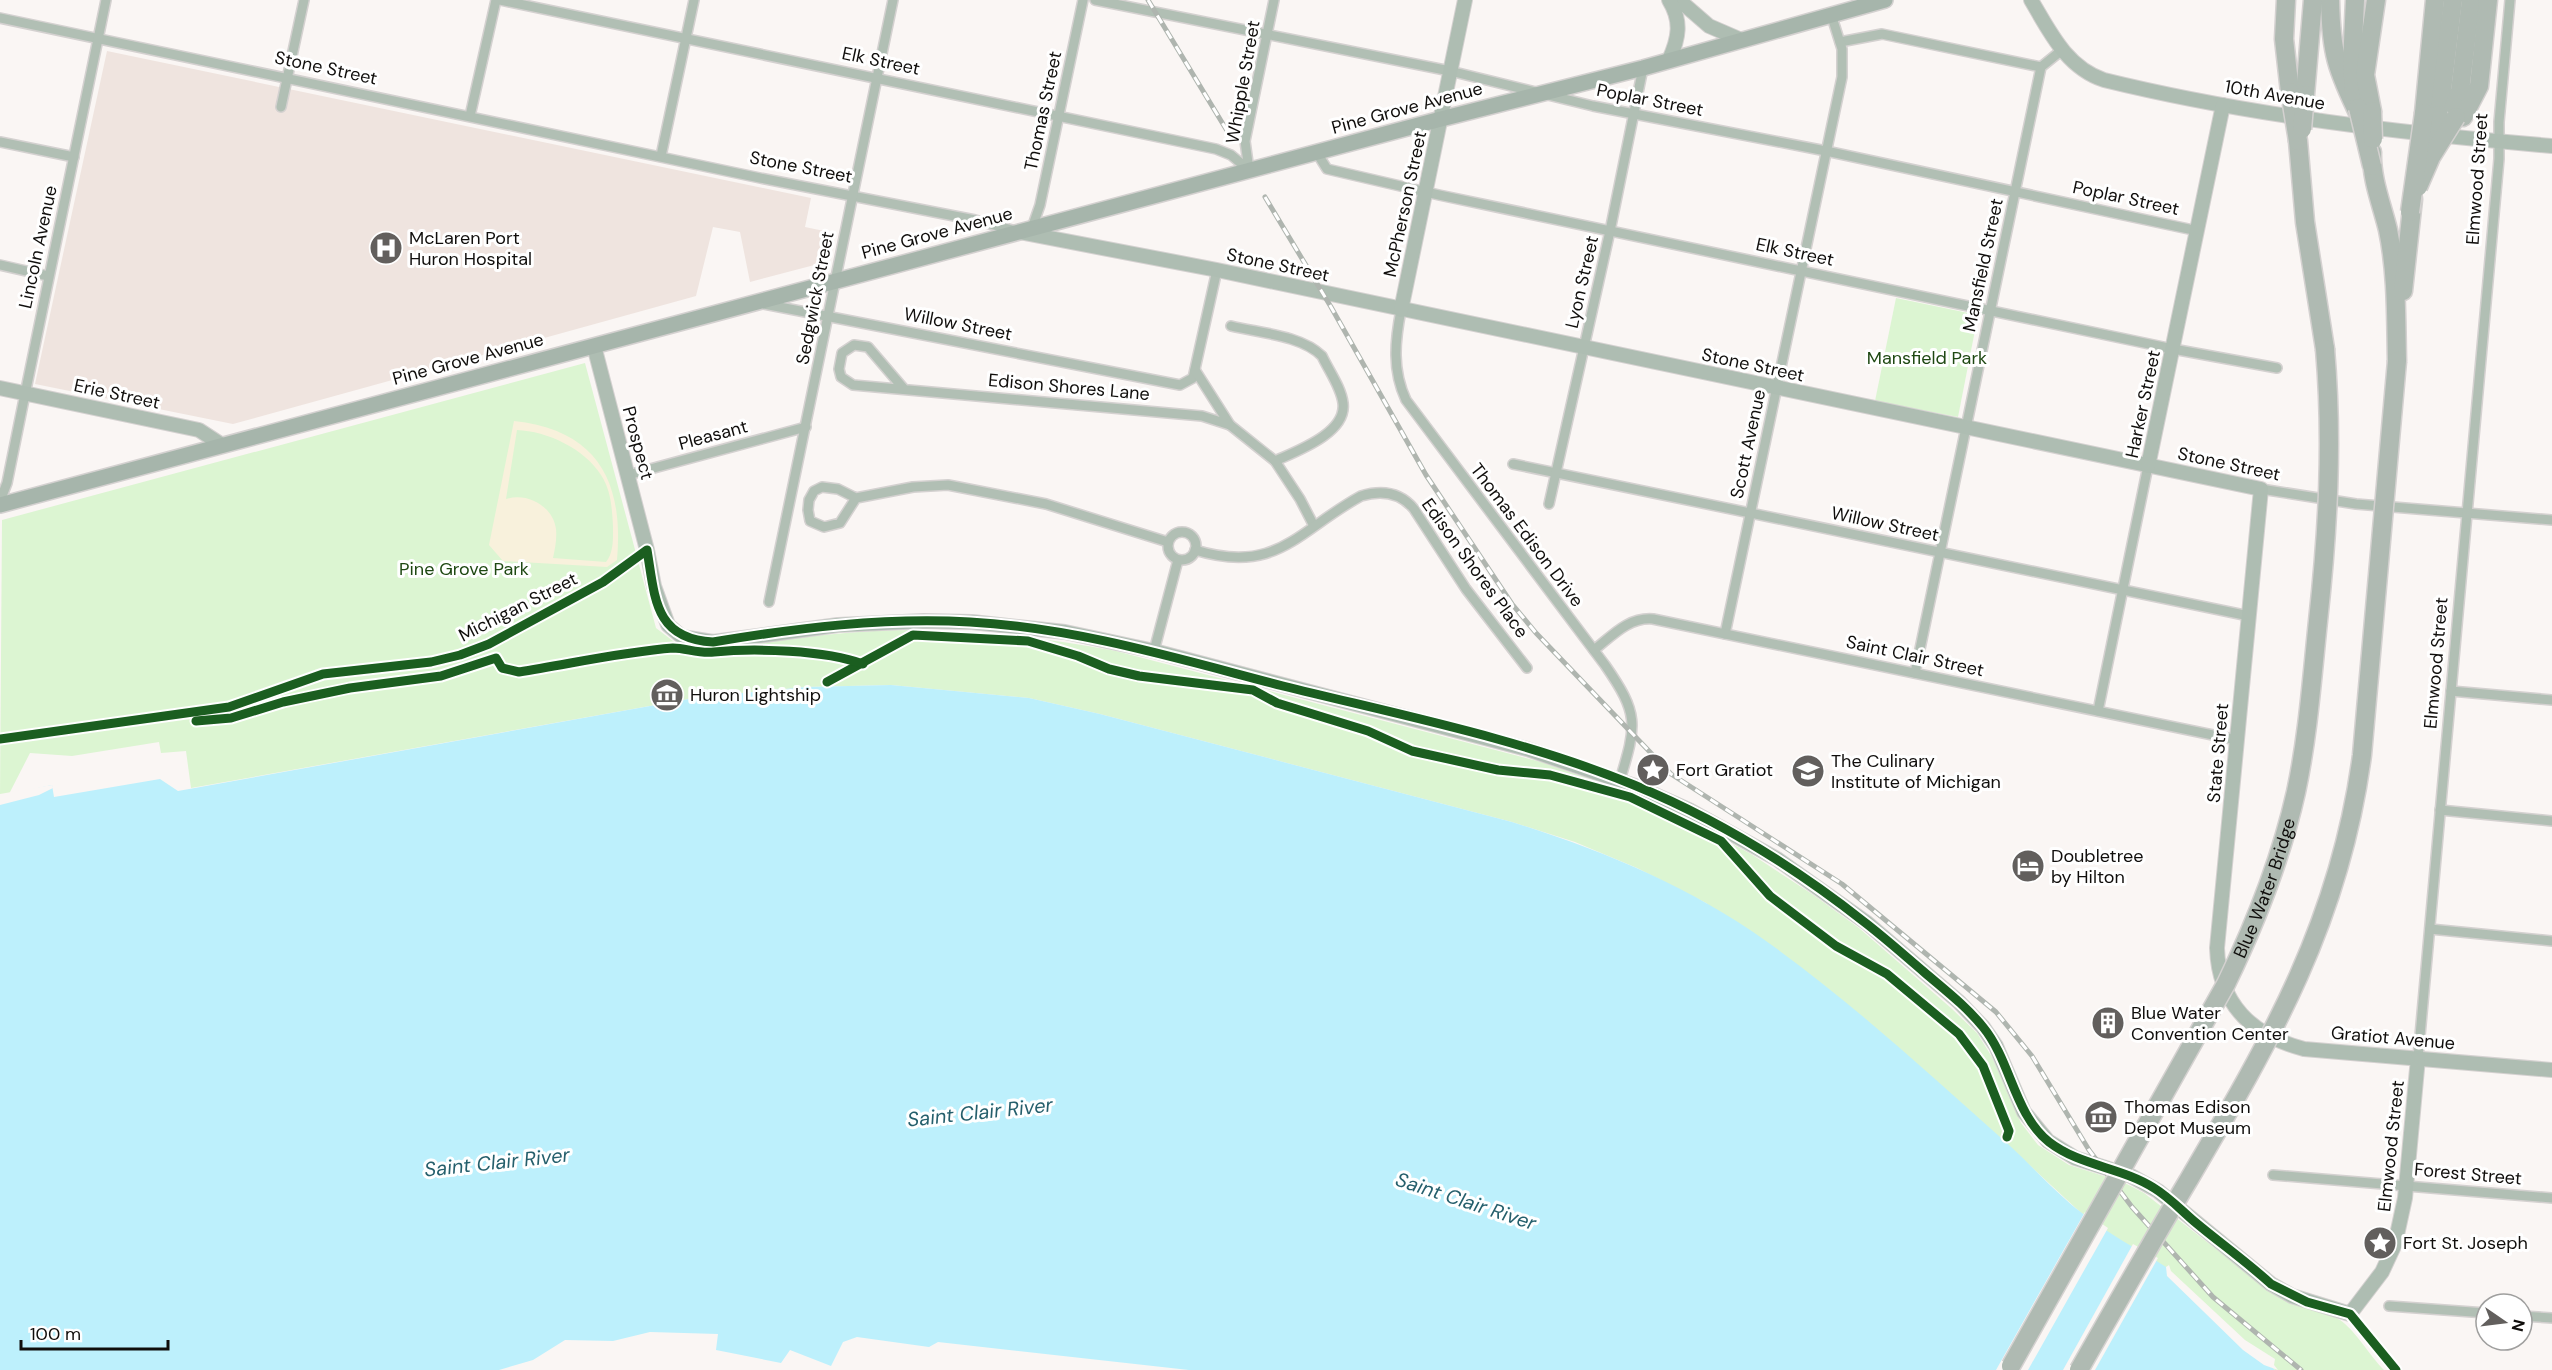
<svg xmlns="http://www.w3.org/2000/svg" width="2552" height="1370" viewBox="0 0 2552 1370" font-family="'DM Sans',sans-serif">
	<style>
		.built { fill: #efe4df }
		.green { fill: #dcf5d2 }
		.sand { fill: #f8f1dc; fill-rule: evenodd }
		.water { fill: #bdf0fc }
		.pier { fill: #faf6f4 }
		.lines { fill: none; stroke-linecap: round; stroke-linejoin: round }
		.street-casing { stroke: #d4d1d0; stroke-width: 12 }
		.secondary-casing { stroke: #d4d1d0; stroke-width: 16 }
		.primary-casing { stroke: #d4d1d0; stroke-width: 18 }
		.highway-casing { stroke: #d4d1d0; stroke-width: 21 }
		.street { stroke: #b1bfb4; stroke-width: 9 }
		.secondary { stroke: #aebdb2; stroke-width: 14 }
		.primary { stroke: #a6b5ab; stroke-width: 15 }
		.highway { stroke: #afbab2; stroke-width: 18 }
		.rail-casing { stroke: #afb5af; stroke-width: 5 }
		.rail { stroke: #fff; stroke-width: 3; stroke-dasharray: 9; stroke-linecap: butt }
		.highway-bridge-casing { stroke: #d4d1d0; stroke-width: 21; stroke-linecap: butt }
		.highway-bridge { stroke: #afbab2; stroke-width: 18 }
		.cycleway-casing { stroke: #fff; stroke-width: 13 }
		.cycleway { stroke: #1b5e20; stroke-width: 9 }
		.labels { text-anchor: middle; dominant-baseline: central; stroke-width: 6; stroke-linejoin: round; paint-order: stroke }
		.street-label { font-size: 18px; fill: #100e0c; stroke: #fff }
		.poi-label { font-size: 18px; fill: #100e0c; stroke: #fff; text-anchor: start }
		.park-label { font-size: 18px; fill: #1e4812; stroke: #fff }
		.water-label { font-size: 20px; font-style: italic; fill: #255f6c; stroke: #fff }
	</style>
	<rect width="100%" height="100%" fill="#faf6f4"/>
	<polygon class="built" points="107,51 811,198 805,227 829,232 822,263 750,282 740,232 713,227 696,296 233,424 35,384"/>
	<g class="green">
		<polygon points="1896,298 1978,315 1958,417 1875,401"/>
		<path d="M 585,363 L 656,628 L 677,644 L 695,650 C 755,644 814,634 874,631 C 955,627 1036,636 1116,651 L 1541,762 L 1616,788 L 1686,819 L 1751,854 L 1812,894 L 1859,928 L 1951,1008 L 1977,1033 L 1992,1057 L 2021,1123 L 2038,1145 L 2069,1165 L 2123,1182 L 2144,1193 L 2274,1294 C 2295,1306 2320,1307 2340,1320 C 2355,1330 2370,1356 2384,1370 L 2275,1370 L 2112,1235 L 2080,1212 L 2010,1147 L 1706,903 L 1637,868 L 1575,842 L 1512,822 L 1100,714 L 1029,698 L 891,685 L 806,687 L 700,697 L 191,788 L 186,751 L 161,753 L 159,742 L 72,756 L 30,753 L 9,794 L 0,796 L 2,520 Z"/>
	</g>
	<path class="sand" d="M 514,421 C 598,430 624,482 617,560 L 607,567 L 503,561 L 489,545 ZM 517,430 C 547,431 585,449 601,475 C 611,490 612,508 613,526 C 613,537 614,553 606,562 L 553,558 C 555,549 557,539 556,529 C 553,506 527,492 506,499 Z"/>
	<path class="water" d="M 891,685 L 1029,698 L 1100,714 L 1512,822 C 1602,850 1689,886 1766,941 C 1852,1002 1930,1075 2009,1145 C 2033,1167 2056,1193 2082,1213 C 2108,1234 2138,1249 2166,1267 L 2169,1273 L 2275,1370 L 1189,1370 L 938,1342 L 929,1347 L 857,1337 L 843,1342 L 831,1366 L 790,1350 L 781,1363 L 716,1350 L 718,1334 L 650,1332 L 613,1341 L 565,1340 L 533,1360 L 499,1370 L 0,1370 L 0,796 L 52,785 L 54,797 L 160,779 L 178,791 L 700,697 L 806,687 Z"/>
	<g class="pier">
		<polygon points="52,785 53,788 39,795 0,805 0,794"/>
		<polygon points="2085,1212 2108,1228 2028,1370 1996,1370"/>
		<polygon points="2133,1244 2158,1258 2095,1370 2063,1370"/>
		<polygon points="2169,1265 2171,1271 2245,1340 2275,1359 2274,1365 2278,1370 2264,1365 2243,1350 2203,1311 2167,1276 2166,1267"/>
	</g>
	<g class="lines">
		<g class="street-casing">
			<g id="street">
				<polyline points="500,0 1216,149 1231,155 1249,170"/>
				<polyline points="1095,0 1450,71 1593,106 1826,151 2198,231"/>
				<polyline points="0,18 760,178 975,220 1016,231"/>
				<polyline points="1840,42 1882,34 2041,67"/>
				<polyline points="281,107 304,0"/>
				<polyline points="470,116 496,0"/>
				<polyline points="0,142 74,157"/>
				<polyline points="1317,153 1327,169 1439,195 2173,349 2277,368"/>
				<polyline points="661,156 694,0"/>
				<polyline points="1249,170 1245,141 1274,0"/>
				<polyline points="1032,228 1040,205 1083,0"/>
				<polyline points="0,265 48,276"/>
				<polyline points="764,304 1180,385 1193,378 1217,270"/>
				<path d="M 1401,310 C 1395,341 1392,370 1406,400 L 1605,665 C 1639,714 1637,724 1620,780"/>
				<path d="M 1231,326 C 1259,333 1301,335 1322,356 C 1329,371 1341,387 1343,403 C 1347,433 1297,451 1275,461"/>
				<polyline points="1195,370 1230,425 1275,461 1300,499 1314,526"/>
				<polyline points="904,389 868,347 854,345 842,353 839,369 841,377 853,385 1202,416 1230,425"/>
				<polyline points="1513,464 2249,616"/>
				<polyline points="628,475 806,427"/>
				<polyline points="2261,489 2356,504 2552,520"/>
				<polyline points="856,498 840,523 824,527 810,521 808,510 809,500 814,491 822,487 838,489 856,498 913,487 948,485 1046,504 1168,542"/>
				<polyline points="0,501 7,483 23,404 106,0"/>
				<polyline points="1549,504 1610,231 1643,68"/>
				<circle cx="1182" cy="546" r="14"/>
				<path d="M 1195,550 C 1277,575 1297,531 1361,496 C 1381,490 1400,492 1414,509 L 1466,589 L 1527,668"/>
				<polyline points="769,602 893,0"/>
				<polyline points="1725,634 1842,77 1842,49 1831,14"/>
				<path d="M 1594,650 C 1612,636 1628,617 1653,619 L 2237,740"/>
				<polyline points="1154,651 1178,560"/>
				<polyline points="1915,673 2041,67 2062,50"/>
				<polyline points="2451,691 2552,700"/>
				<polyline points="2098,711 2148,466"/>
				<polyline points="0,739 229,707 323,674 431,662 460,655 489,644 603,582 647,550"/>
				<polyline points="2440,810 2552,821"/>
				<polyline points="2430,929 2552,941"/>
				<polyline points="2418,1058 2499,159 2499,122 2510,0"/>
				<polyline points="2273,1175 2552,1198"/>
				<polyline points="2389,1306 2486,1313"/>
				<polyline points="2350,1314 2396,1370"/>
				<polyline points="2522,1316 2552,1318"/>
			</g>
		</g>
		<g class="secondary-casing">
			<g id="secondary">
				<polyline points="1679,0 1709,26 1739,39"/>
				<path d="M 2031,0 C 2050,32 2066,67 2104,80 C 2251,116 2401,133 2552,146"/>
				<path d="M 1669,60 C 1679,38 1682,21 1669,0"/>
				<path d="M 1019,232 L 1217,270 L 2261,489 L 2217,948 C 2219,1004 2251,1035 2304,1049 L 2552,1070"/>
				<polyline points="1401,310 1465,0"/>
				<polyline points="594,346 647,550 654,586 668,625 682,637 713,642 838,625 924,621 972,622 1065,632 1154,651 1527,749 1635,786 1689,810 1777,859 1867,923 1959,1002 1983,1027 1996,1046 2024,1112 2048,1141 2075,1158 2131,1176 2158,1191 2271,1284 2292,1296 2350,1314 2382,1272 2395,1244 2405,1198 2418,1058"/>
				<polyline points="0,388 199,430 222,445"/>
				<polyline points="2148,466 2223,105"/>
			</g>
		</g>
		<g class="primary-casing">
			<polyline id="primary" points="0,505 1441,119 1643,68 1885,0"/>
		</g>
		<g class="highway-casing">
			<g id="highway">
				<polyline points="2286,0 2284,39 2290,92"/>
				<path d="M 2330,0 C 2331,53 2337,70 2360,117"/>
				<polyline points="2354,92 2352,64 2355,0"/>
				<polyline points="2305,95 2313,0"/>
				<polyline points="2372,111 2365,75 2376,0"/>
				<polyline points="2424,113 2435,0"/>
				<polyline points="2439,115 2453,0"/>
				<polyline points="2450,116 2460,91 2471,0"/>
				<polyline points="2463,117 2479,86 2488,0"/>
				<polyline points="2298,141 2305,222 2325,349"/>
				<path d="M 2372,152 C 2371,179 2382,205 2388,230 C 2397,273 2396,318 2397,361"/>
				<polyline points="2403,291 2413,199"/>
			</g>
		</g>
		<use href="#street" class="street"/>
		<use href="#secondary" class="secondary"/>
		<use href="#primary" class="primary"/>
		<use href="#highway" class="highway"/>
		<g class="rail-casing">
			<g id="rail">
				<polyline points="1148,0 1229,134"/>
				<polyline points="1265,197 1331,307 1426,475 1512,604 1536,633 1671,774 1842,884 1996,1012 2032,1056 2089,1150 2132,1207 2213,1297 2301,1370"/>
			</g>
		</g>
		<use href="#rail" class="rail"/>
		<g class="highway-bridge-casing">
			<g id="highway-bridge">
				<polyline points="2290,92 2298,141"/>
				<polyline points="2358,108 2372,166"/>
				<polyline points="2372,111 2373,139"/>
				<polyline points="2302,129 2305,95"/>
				<polyline points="2429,149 2439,115"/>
				<polyline points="2418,187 2431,157 2456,117"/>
				<polyline points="2410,212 2424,113"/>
				<path id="s1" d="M 2011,1366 L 2226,984 C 2256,922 2281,859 2296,792 C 2308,736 2312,678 2318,621 C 2328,530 2333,441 2325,349"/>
				<path d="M 2079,1370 C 2115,1307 2151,1243 2188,1181 C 2271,1039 2340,922 2362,755 L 2397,361"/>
			</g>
		</g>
		<use href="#highway-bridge" class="highway-bridge"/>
		<g class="cycleway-casing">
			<g id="cycleway">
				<polyline points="827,682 913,635 1028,641 1078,656 1109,669 1139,676 1253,690 1277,703 1368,731 1412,751 1498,770 1550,775 1630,797 1721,841 1770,896 1836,946 1887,974 1959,1034 1983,1066 2009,1131 2007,1137"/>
				<path d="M 196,721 L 231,718 L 283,702 L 350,688 L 441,676 L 496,658 L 502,668 L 519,672 C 570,664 621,652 673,648 C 686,648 699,654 714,652 C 754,648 825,650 863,664"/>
				<path d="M 0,739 L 229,707 L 323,674 L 431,662 L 460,655 L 489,644 L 603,582 L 647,550 C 655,597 654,639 713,642 C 797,628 884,617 970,622 C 1078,628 1179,659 1283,686 C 1400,715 1522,739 1634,785 C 1717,819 1793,866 1863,921 C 1884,937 1904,955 1924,972 C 1945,990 1966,1006 1983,1027 C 2011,1061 2014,1114 2049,1142 C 2080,1166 2121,1167 2154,1188 C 2169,1197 2182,1211 2195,1222 C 2220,1243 2247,1262 2271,1284 L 2307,1302 L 2350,1314 L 2396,1370"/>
			</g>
		</g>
		<use href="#cycleway" class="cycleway"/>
	</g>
	<defs>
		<g id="hospital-disc" transform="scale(1.725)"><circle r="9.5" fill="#625f5d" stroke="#fff"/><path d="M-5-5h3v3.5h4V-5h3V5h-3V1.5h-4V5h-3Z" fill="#fff"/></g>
		<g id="museum-disc" transform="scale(1.725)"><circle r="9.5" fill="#625f5d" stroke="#fff"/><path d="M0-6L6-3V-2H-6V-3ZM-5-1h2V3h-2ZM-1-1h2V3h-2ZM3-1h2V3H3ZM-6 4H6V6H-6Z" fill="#fff"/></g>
		<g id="sight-disc" transform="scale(1.725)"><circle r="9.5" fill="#625f5d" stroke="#fff"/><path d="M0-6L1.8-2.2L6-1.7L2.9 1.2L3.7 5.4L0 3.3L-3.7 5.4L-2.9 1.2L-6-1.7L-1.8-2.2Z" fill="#fff"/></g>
		<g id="school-disc" transform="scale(1.725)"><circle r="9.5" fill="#625f5d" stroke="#fff"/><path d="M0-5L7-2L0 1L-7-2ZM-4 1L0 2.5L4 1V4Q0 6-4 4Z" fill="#fff"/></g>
		<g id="hotel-disc" transform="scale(1.725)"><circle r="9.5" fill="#625f5d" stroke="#fff"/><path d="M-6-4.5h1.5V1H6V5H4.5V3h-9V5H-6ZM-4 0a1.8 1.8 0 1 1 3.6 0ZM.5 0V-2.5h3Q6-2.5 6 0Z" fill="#fff"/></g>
		<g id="building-disc" transform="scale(1.725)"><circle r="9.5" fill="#625f5d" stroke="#fff"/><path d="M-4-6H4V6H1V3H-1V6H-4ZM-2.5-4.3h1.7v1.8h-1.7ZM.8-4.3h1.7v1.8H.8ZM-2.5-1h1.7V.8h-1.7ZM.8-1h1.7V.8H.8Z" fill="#fff"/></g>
	</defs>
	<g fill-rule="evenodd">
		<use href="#hospital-disc" x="386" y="248"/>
		<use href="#museum-disc" x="667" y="695"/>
		<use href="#sight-disc" x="1653" y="770"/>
		<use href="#school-disc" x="1808" y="771"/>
		<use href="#hotel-disc" x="2028" y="866"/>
		<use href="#building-disc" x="2108" y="1023"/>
		<use href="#museum-disc" x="2101" y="1117"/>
		<use href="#sight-disc" x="2380" y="1243"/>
	</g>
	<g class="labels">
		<g class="street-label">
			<text transform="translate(881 61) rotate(12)">Elk Street</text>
			<text transform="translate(326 68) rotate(12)">Stone Street</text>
			<text transform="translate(1243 82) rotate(-80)">Whipple Street</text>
			<text transform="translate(2275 95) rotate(10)">10th Avenue</text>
			<text transform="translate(1650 100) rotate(11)">Poplar Street</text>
			<text transform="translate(1407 108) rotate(-15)">Pine Grove Avenue</text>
			<text transform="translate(1043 111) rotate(-78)">Thomas Street</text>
			<text transform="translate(801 167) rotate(11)">Stone Street</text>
			<text transform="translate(2477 179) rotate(-86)">Elmwood Street</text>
			<text transform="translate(2126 198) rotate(12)">Poplar Street</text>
			<text transform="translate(1405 204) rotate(-78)">McPherson Street</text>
			<text transform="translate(937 233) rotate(-15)">Pine Grove Avenue</text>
			<text transform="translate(38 247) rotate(-78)">Lincoln Avenue</text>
			<text transform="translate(1795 252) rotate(12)">Elk Street</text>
			<text transform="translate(1278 265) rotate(12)">Stone Street</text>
			<text transform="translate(1983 265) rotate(-78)">Mansfield Street</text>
			<text transform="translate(1582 282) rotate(-77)">Lyon Street</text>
			<text transform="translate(815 298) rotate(-79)">Sedgwick Street</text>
			<text transform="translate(958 324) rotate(11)">Willow Street</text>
			<text transform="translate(468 359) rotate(-15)">Pine Grove Avenue</text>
			<text transform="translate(1753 365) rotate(12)">Stone Street</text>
			<text transform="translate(1069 387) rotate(5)">Edison Shores Lane</text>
			<text transform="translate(117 394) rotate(12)">Erie Street</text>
			<text transform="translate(2143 404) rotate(-78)">Harker Street</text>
			<text transform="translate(713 435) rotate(-15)">Pleasant</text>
			<text transform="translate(638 443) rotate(75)">Prospect</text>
			<text transform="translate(1748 444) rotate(-78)">Scott Avenue</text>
			<text transform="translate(2229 464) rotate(12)">Stone Street</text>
			<text transform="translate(1885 524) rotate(12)">Willow Street</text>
			<text transform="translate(1527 535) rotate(53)">Thomas Edison Drive</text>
			<text transform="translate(1475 568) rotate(54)">Edison Shores Place</text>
			<text transform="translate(518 607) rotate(-27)">Michigan Street</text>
			<text transform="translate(1915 656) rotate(12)">Saint Clair Street</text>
			<text transform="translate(2436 663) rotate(-85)">Elmwood Street</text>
			<text transform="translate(2218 753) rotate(-85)">State Street</text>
			<text stroke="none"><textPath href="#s1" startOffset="542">Blue Water Bridge</textPath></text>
			<text transform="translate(2393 1038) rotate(5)">Gratiot Avenue</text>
			<text transform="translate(2391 1146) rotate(-84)">Elmwood Street</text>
			<text transform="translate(2468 1174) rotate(5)">Forest Street</text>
		</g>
		<g class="poi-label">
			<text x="409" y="238">McLaren Port<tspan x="409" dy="21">Huron Hospital</tspan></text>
			<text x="690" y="695">Huron Lightship</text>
			<text x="1831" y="761">The Culinary<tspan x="1831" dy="21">Institute of Michigan</tspan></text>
			<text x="1676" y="770">Fort Gratiot</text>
			<text x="2051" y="856">Doubletree<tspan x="2051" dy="21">by Hilton</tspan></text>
			<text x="2131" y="1013">Blue Water<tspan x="2131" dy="21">Convention Center</tspan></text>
			<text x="2124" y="1107">Thomas Edison<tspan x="2124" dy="21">Depot Museum</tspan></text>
			<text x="2403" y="1243">Fort St. Joseph</text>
		</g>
		<g class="park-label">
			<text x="1927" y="358">Mansfield Park</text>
			<text x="464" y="569">Pine Grove Park</text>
		</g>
		<g class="water-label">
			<text transform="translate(980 1112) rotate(-6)">Saint Clair River</text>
			<text transform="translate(497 1162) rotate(-6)">Saint Clair River</text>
			<text transform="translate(1466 1201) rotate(18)">Saint Clair River</text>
		</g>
	</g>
	<g transform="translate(2504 1322) rotate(104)"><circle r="28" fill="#ffffff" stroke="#9f9f9e" stroke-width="1.5"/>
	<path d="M0-4.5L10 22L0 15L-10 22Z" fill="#625f5d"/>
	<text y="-9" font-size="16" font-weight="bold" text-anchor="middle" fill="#100e0c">N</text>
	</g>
	<path d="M21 1340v9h147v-9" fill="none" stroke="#100e0c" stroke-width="3"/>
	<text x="30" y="1340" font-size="18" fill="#100e0c" stroke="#ffffff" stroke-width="4.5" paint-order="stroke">100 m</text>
</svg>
